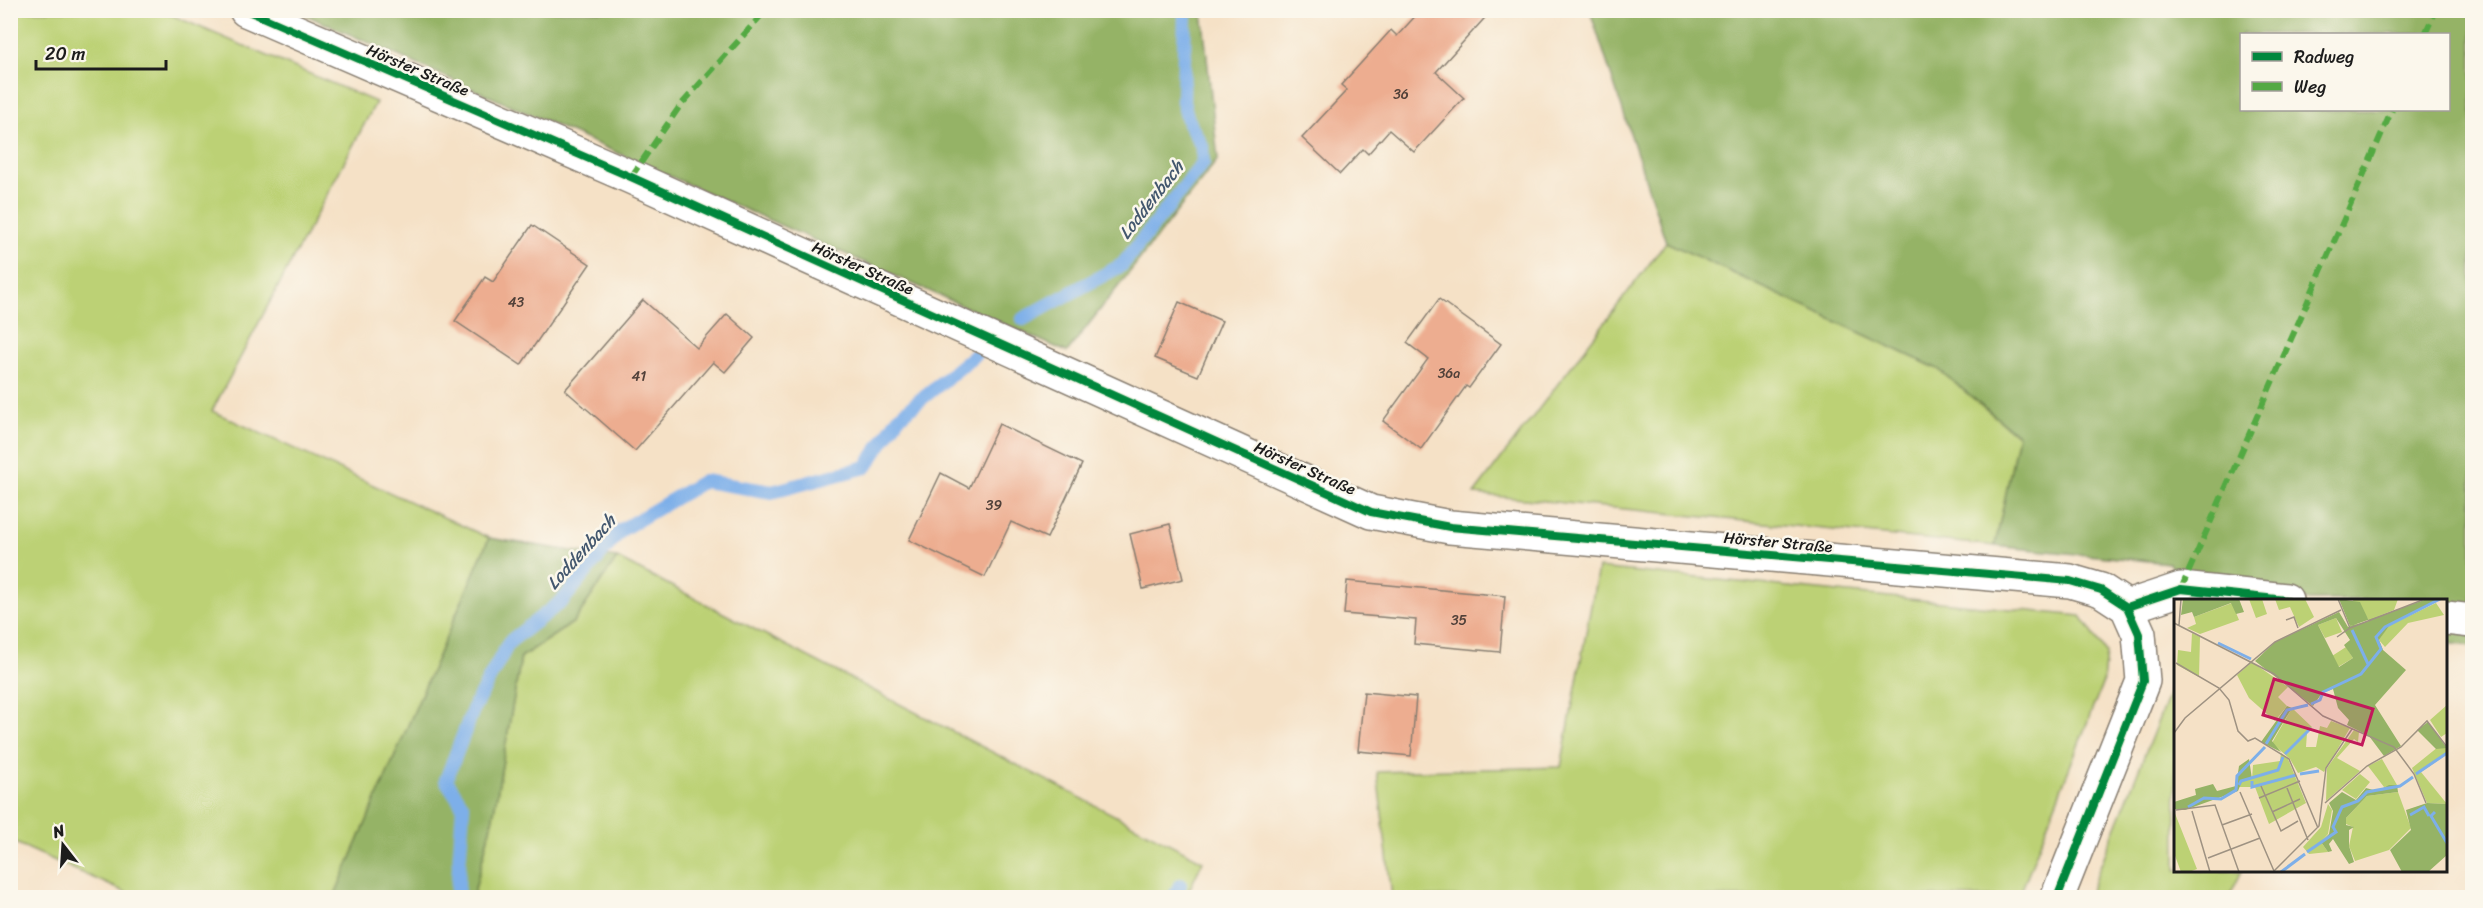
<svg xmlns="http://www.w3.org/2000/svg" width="2483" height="908" viewBox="0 0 2483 908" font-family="Sriracha,sans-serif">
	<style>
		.green { fill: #bcd174; stroke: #6c7648; stroke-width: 1.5 }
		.forest { fill: #95b366; stroke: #586841; stroke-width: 1.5; fill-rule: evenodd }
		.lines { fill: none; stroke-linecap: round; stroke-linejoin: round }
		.stream { stroke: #7dafe9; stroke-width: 14 }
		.building { fill: #edad90 }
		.street-casing { stroke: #887e71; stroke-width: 36 }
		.secondary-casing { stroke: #887e71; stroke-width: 36 }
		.street { stroke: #fff; stroke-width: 33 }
		.secondary { stroke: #fff; stroke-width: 33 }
		.quiet { stroke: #52a943; stroke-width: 6; stroke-dasharray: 12 6; stroke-linecap: butt }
		.cycleway-casing { stroke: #fbf7ec; stroke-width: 11 }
		.cycleway { stroke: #00873e; stroke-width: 8 }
		.labels { text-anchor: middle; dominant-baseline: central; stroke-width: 5; stroke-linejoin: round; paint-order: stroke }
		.number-label { font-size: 14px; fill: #504039 }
		.street-label { font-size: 16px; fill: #1c1c1c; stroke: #fbf7ec }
		.water-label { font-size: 18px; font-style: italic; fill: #43576e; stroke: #fbf7ec }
		.inset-river { fill: none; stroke: #7dafe9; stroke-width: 3 }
		.inset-road { fill: none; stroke: #9e9282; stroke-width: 1.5 }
		.view { fill: #c2185b; fill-opacity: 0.15; stroke: #c2185b; stroke-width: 3 }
		.inset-edge { fill: none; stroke: #1c1c1c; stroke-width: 3 }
	</style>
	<rect width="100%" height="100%" fill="#fbf7ec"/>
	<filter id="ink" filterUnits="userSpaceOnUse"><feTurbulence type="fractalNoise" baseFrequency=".0167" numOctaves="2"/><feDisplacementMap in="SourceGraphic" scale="12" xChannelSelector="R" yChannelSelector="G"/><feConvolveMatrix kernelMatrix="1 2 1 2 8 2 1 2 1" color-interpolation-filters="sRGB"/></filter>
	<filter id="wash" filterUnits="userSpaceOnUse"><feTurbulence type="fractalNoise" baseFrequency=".008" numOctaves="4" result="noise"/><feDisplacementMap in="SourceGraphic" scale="24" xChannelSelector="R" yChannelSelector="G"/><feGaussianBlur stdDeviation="1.35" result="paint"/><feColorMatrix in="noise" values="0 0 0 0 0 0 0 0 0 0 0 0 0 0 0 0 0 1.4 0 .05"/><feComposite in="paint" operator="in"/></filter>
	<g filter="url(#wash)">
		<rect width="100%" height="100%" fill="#f5e1c6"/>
		<g class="green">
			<polygon points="11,11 162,11 376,102 212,411 489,538 334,897 136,897 11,841"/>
			<polygon points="1666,242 1938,369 2018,436 1995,546 1474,494"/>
			<polygon points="617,558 1203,861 1185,898 473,898 493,817 521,657 574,622"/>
			<polygon points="1598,568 2081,616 2106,653 2103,682 2019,897 1392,897 1377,772 1561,767"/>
			<polygon points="2175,678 2176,870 2242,871 2229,897 2088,897"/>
		</g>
		<g class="forest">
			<polygon points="297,11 1202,11 1218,159 1067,352"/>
			<path d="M 1590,11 L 2472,11 L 2472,646 L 2446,643 L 2446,600 L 2187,600 L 2169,563 L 1995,546 L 2018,435 L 1938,369 L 1666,242 ZM 2242,34 L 2448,34 L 2448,110 L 2242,110 Z"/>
			<polygon points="489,538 617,558 574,622 521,657 493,817 473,897 334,897"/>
		</g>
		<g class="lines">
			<g class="stream">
				<polyline points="1023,319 1122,265 1203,163 1202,146 1189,123 1183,102 1185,10"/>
				<polyline points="457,898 463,806 446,780 474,707 509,642 562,601 621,530 704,481 772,492 866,467 898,418 975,355"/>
				<polyline points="1174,898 1180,885"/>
			</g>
		</g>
		<g id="blocks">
			<g class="building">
				<polygon points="1421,10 1492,10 1436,72 1464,98 1414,152 1389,130 1368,154 1363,149 1340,174 1302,138 1347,90 1341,85 1391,30 1397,36"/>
				<polygon points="532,225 590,264 521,365 455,321 485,277 493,282"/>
				<polygon points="1439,299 1501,344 1469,388 1466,386 1421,449 1383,421 1428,359 1407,343"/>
				<polygon points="643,300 697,348 727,314 754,338 725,372 713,362 635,451 565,390"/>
				<polygon points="1179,302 1222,321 1198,376 1155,358"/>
				<polygon points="999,424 1082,464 1047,538 1011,522 985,577 909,540 941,473 969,488"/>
				<polygon points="1170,524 1183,579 1143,589 1130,534"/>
				<polygon points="1347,581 1505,596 1500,652 1414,644 1416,620 1344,614"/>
				<polygon points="1364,692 1416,697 1411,756 1358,751"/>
			</g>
		</g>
	</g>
	<g filter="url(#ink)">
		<use href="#blocks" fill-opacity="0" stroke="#887e71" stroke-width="1.5"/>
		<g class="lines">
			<g class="street-casing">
				<g id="street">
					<polyline points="2127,607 2181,589 2286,600"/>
					<polyline points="2446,618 2472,621"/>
				</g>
			</g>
			<g class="secondary-casing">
				<polyline id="secondary" points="246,10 631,177 1371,512 1450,527 2070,581 2101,590 2127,607 2139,634 2143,681 2057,898"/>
			</g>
			<use href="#street" class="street"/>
			<use href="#secondary" class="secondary"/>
			<g class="quiet">
				<polyline points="2425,34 2436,10"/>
				<polyline points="631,177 680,106 766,10"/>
				<polyline points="2181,589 2392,110"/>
			</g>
			<g class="cycleway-casing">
				<g id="cycleway">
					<polyline points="246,10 631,177 1371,512 1450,527 2070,581 2101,590 2127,607 2139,634 2143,681 2057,898"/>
					<polyline points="2127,607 2181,589 2286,600"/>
				</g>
			</g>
			<use href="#cycleway" class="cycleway"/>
		</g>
	</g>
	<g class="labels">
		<g class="number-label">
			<text x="1401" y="94">36</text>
			<text x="516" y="302">43</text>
			<text x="1449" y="373">36a</text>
			<text x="639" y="376">41</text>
			<text x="994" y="505">39</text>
			<text x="1459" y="620">35</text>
		</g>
		<g class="street-label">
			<text transform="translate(418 70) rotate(23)">Hörster Straße</text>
			<text transform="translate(863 268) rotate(24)">Hörster Straße</text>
			<text transform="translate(1305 468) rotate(24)">Hörster Straße</text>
			<text transform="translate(1778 542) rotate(5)">Hörster Straße</text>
		</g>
		<g class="water-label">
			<text transform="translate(1151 200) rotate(-52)">Loddenbach</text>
			<text transform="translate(581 552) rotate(-48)">Loddenbach</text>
		</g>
	</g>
	<g transform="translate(2174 599)">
		<rect width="273" height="273" fill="#f5e1c6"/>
		<path d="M 75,0 L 88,0 L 93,15 L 82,19 ZM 101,0 L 131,0 L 140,18 L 125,28 L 116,8 L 105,11 ZM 178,0 L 224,0 L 220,11 L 195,21 ZM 58,4 L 65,21 L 26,35 L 13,29 L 22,25 L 20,18 ZM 262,4 L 270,16 L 234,24 L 211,48 L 205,41 L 214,27 ZM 162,19 L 168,33 L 151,39 L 144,26 ZM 18,34 L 26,38 L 25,78 L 3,66 L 4,51 L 17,53 ZM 172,48 L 179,59 L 164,68 L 158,57 ZM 78,63 L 114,88 L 104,98 L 113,107 L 101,122 L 75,99 L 63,76 ZM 273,106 L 273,134 L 267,138 L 256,121 ZM 118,109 L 138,128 L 133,134 L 132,148 L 142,148 L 146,127 L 153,129 L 157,122 L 176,129 L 150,173 L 142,168 L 124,174 L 116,160 L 98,144 ZM 180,131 L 185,133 L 184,143 L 180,140 L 163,159 L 186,172 L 152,202 L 153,169 ZM 264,148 L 273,149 L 273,155 L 247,173 L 273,205 L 253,204 L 238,169 ZM 107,154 L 114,160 L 132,204 L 95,225 L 81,188 L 64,188 L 68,181 L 78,180 L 79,166 L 106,162 ZM 208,160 L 223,186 L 210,188 L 194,167 ZM 186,175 L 196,183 L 182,200 L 168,191 ZM 224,193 L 237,229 L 215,251 L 181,262 L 175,247 L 179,228 L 172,225 L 172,219 L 193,197 ZM 154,205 L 158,211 L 154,235 L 147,243 L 154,253 L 135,255 L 129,248 L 147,228 ZM 0,212 L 23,270 L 15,273 L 7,273 L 0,254 Z" fill="#bcd174"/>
		<path d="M 9,0 L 65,0 L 70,13 L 62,15 L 57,4 L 20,18 L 18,13 L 7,16 ZM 165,0 L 186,3 L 195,22 L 176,27 ZM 253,0 L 265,0 L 215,27 L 205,41 L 209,51 L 232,71 L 201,106 L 227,147 L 210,157 L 195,137 L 173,126 L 175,121 L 164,109 L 159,90 L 148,94 L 139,107 L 81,62 L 101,43 L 165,13 L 174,28 ZM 162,19 L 176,41 L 170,46 L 179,59 L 165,68 L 144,26 ZM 113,107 L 118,109 L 98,142 L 107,153 L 87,143 ZM 254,123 L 273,149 L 262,150 L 243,131 ZM 75,160 L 78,180 L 68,182 L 64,192 L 11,211 L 0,210 L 0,203 L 22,196 L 21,190 L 39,185 L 43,192 L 62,187 L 65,167 ZM 215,186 L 223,186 L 224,193 L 193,197 L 172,219 L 172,226 L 180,228 L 175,231 L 175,247 L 180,263 L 175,265 L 159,240 L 155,245 L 158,252 L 154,253 L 147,243 L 155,235 L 159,212 L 155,204 L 168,193 L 182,201 L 192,189 L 203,192 ZM 253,204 L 273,205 L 273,256 L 254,273 L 228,273 L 216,251 L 237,231 L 232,211 Z" fill="#95b366" fill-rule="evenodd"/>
		<path class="inset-river" d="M 178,31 L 194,65M 44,44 L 77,60M 137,105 L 146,101 L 149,93 L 187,75 L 207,50 L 202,38 L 211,28 L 266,0M 92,145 L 113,111 L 134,106M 111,155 L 137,129M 126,175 L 145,172M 242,175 L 273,154M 78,182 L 78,188 L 122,176M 65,186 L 67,182 L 104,171 L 109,158M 14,208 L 30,199 L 47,200 L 62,191 L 63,177 L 91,148M 261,213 L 257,217 L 273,244M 236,216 L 250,208 L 255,217M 133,253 L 162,233 L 159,228 L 168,208 L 184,202 L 193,193 L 226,187 L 239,178M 107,273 L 131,255"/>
		<path class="inset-road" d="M 164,0 L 176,29M 112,21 L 120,18 L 124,29M 0,24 L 100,75 L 149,117 L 220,148 L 240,175 L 252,204M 5,26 L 7,0M 163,38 L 176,29 L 251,0M 2,64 L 45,89 L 55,101 L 64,132 L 74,142 L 81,139 L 115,160 L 144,229M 0,134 L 11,119 L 101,43 L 167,11M 87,187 L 107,232 L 124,222M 113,189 L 134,241M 66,193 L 100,272M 85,199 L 126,182M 151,204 L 193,167 L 227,148 L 253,122 L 273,148M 2,211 L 41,206 L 65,273M 18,212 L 36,273M 98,213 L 126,200M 48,226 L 78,215M 34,259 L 86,239M 99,273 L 145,227 L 152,169 L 178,130"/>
		<path class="view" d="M 100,80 L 199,110 L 188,146 L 89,116 Z"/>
		<rect width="273" height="273" class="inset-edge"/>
	</g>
	<rect width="2483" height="908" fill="none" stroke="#fbf7ec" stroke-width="36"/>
	<rect x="2240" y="33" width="210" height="78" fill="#fbf7ec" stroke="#a29f99" stroke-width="1.5"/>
	<rect x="2252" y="52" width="30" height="9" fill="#00873e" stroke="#a29f99" stroke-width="1.5"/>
	<text x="2294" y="63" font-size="18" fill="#1c1c1c">Radweg</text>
	<rect x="2252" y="82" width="30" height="9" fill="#52a943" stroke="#a29f99" stroke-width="1.5"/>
	<text x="2294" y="93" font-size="18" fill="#1c1c1c">Weg</text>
	<g transform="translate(63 845) rotate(343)" stroke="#fbf7ec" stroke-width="4.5" paint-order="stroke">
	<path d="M0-4.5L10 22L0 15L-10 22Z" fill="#1c1c1c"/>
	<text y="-9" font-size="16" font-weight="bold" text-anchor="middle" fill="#1c1c1c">N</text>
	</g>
	<path d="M36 60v9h130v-9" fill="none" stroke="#1c1c1c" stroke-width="3"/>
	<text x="45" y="60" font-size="18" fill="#1c1c1c" stroke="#fbf7ec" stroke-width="4.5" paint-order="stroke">20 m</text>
</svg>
